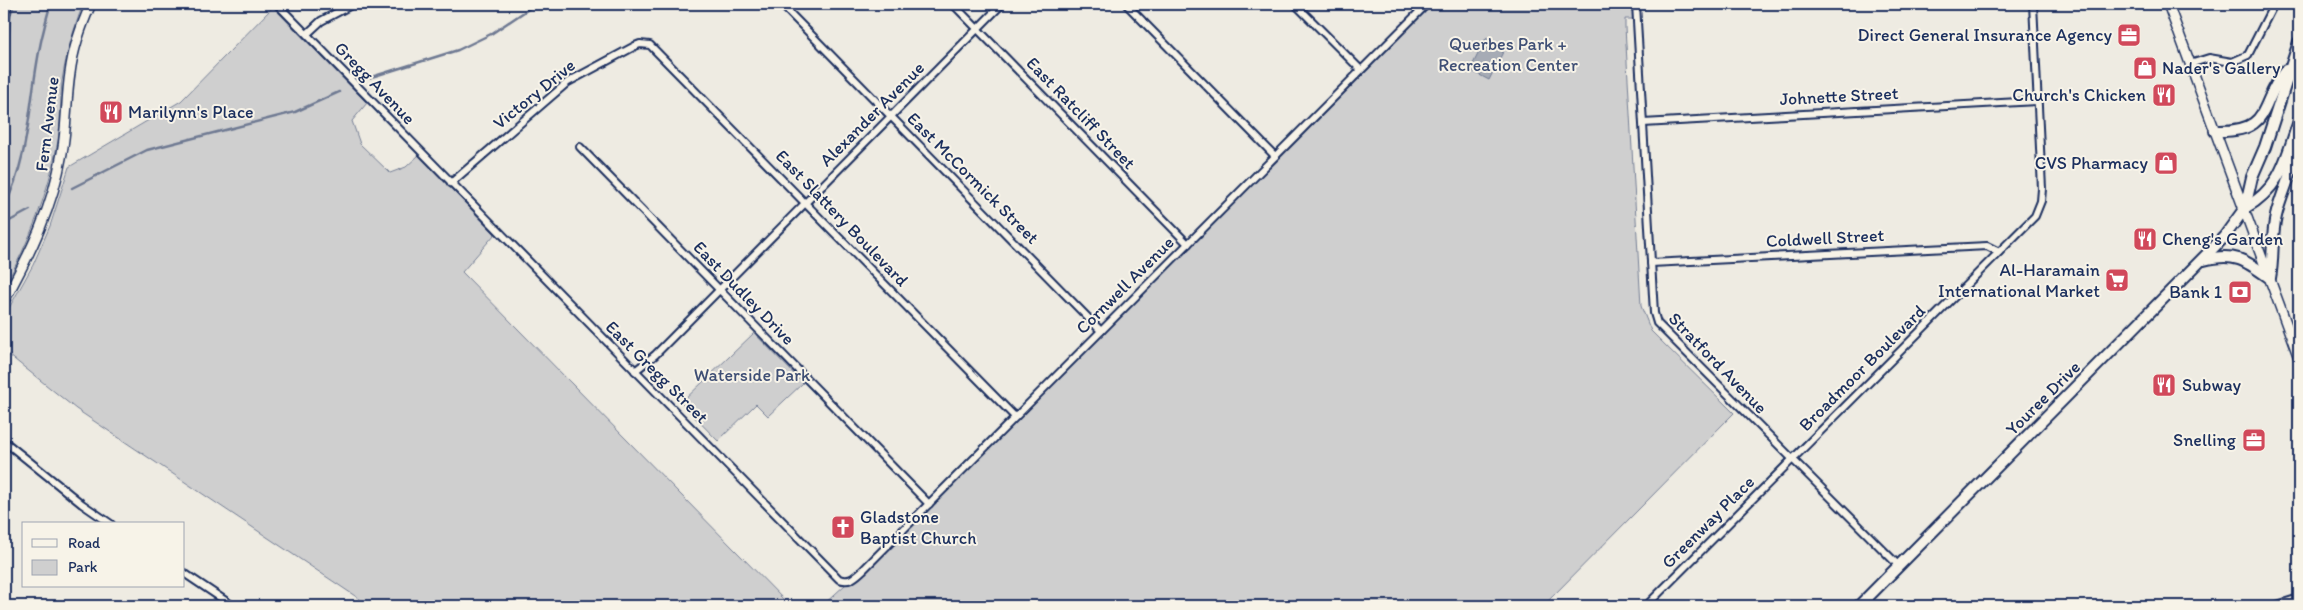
<svg xmlns="http://www.w3.org/2000/svg" width="2303" height="610" viewBox="0 0 2303 610" font-family="Itim,sans-serif">
	<style>
		.green { fill: #cfcfcf; stroke: #757f96 }
		.water { fill: #a6abb5; stroke: #6e7992 }
		.lines { fill: none; stroke-linecap: round; stroke-linejoin: round }
		.stream { stroke: #6e7992; stroke-width: 2.5 }
		.street-casing { stroke: #1b2f5e; stroke-width: 10 }
		.secondary-casing { stroke: #1b2f5e; stroke-width: 12 }
		.primary-casing { stroke: #1b2f5e; stroke-width: 14 }
		.street { stroke: #f7f3e8; stroke-width: 6 }
		.secondary { stroke: #f7f3e8; stroke-width: 9 }
		.primary { stroke: #f7f3e8; stroke-width: 10 }
		.labels { text-anchor: middle; dominant-baseline: central; stroke-width: 4; stroke-linejoin: round; paint-order: stroke }
		.poi-label { font-size: 18px; fill: #1b2f5e; stroke: #f7f3e8; text-anchor: end }
		.park-label { font-size: 18px; fill: #3f4f75; stroke: #f7f3e8 }
		.street-label { font-size: 18px; fill: #1b2f5e; stroke: #f7f3e8 }
	</style>
	<rect width="100%" height="100%" fill="#eeebe2"/>
	<filter id="ink" filterUnits="userSpaceOnUse"><feTurbulence type="fractalNoise" baseFrequency=".02" numOctaves="2"/><feDisplacementMap in="SourceGraphic" scale="10" xChannelSelector="R" yChannelSelector="G"/><feConvolveMatrix kernelMatrix="1 2 1 2 8 2 1 2 1" color-interpolation-filters="sRGB"/></filter>
	<g filter="url(#ink)">
		<g class="green">
			<path d="M 15,4 L 83,4 C 74,29 66,53 62,81 C 60,101 61,122 58,141 C 48,194 30,241 4,287 L 4,102 L 11,15 Z"/>
			<polygon points="1429,4 1636,4 1637,19 1625,19 1625,27 1641,306 1651,331 1734,413 1543,606 822,606 846,584 857,579 890,548 1237,200 1235,197"/>
			<polygon points="273,7 367,103 352,121 360,144 390,173 406,167 419,155 495,234 462,272 790,606 370,606 76,409 4,351 4,317 33,265 50,226 69,167 181,101"/>
			<polygon points="754,333 803,383 768,416 756,404 718,441 681,403"/>
		</g>
		<polygon class="water" points="1486,38 1505,48 1489,80 1470,70"/>
		<g class="lines">
			<g class="stream">
				<polyline points="365,79 458,50 491,34 536,4"/>
				<polyline points="72,188 147,150 295,112 339,92"/>
				<path d="M 4,207 C 31,156 29,93 42,37 C 45,26 47,14 51,4"/>
				<polyline points="4,224 30,210"/>
			</g>
			<g class="street-casing">
				<g id="street">
					<path d="M 277,4 L 839,579 C 850,583 855,577 863,570 L 1427,4"/>
					<polyline points="781,4 1101,331"/>
					<polyline points="953,4 1188,244"/>
					<polyline points="1126,4 1275,156"/>
					<polyline points="1295,4 1360,69"/>
					<polyline points="1636,4 1654,313 1657,323 1899,566"/>
					<polyline points="307,34 321,21 353,4"/>
					<polyline points="2190,64 2209,58 2232,62 2248,55 2274,4"/>
					<polyline points="1643,123 2037,101"/>
					<polyline points="580,147 929,504"/>
					<polyline points="451,183 568,82 635,46 640,44 650,45 1015,417"/>
					<polyline points="1651,263 1987,246 1999,252"/>
					<polyline points="635,371 655,355 1002,4"/>
					<polyline points="4,441 82,504 111,524"/>
					<polyline points="184,573 233,606"/>
					<polyline points="1646,606 2035,216 2041,201 2042,189 2033,4"/>
					<polyline points="2274,606 2299,598"/>
				</g>
			</g>
			<g class="secondary-casing">
				<g id="secondary">
					<polyline points="2168,4 2299,358"/>
					<polyline points="4,19 7,4"/>
					<path d="M 4,301 C 30,254 53,207 62,153 C 67,126 66,99 70,73 C 73,49 81,26 91,4"/>
				</g>
			</g>
			<g class="primary-casing">
				<g id="primary">
					<path d="M 2215,131 C 2274,133 2258,103 2286,70"/>
					<path d="M 2245,208 C 2282,187 2286,158 2299,121"/>
					<path d="M 2204,260 C 2235,252 2245,260 2270,278 C 2274,258 2271,236 2276,216 C 2281,192 2303,153 2296,130"/>
					<polyline points="1859,606 2224,237 2245,208 2252,177 2265,147 2299,42"/>
				</g>
			</g>
			<use href="#street" class="street"/>
			<use href="#secondary" class="secondary"/>
			<use href="#primary" class="primary"/>
		</g>
	</g>
	<defs>
		<g id="office-square" transform="scale(1.25)"><rect x="-9" y="-9" width="18" height="18" rx="4" fill="#d1495b" stroke="#f7f3e8"/><path d="M-6-3h4V-5.5h4V-3h4V5H-6ZM-1-4.5V-3h2v-1.5ZM-6 0V1H6V0Z" fill="#fff"/></g>
		<g id="shop-square" transform="scale(1.25)"><rect x="-9" y="-9" width="18" height="18" rx="4" fill="#d1495b" stroke="#f7f3e8"/><path d="M-5-2.5h2.3a2.7 3.5 0 0 1 5.4 0H5L5.5 6h-11ZM-1.5-2.5h3a1.5 2.3 0 0 0-3 0Z" fill="#fff"/></g>
		<g id="restaurant-square" transform="scale(1.25)"><rect x="-9" y="-9" width="18" height="18" rx="4" fill="#d1495b" stroke="#f7f3e8"/><path d="M-5-6h1v4h1v-4h1v4h1v-4h1v5L-1.5 .5V6h-2V.5L-5-1ZM5-6V6H3V1.5H1.5Q1.5-4 5-6Z" fill="#fff"/></g>
		<g id="supermarket-square" transform="scale(1.25)"><rect x="-9" y="-9" width="18" height="18" rx="4" fill="#d1495b" stroke="#f7f3e8"/><path d="M-6-5.5h2.5l.6 2H6L4.5 2H-2.5L-4.4-4H-6ZM-1.5 3.2a1.3 1.3 0 1 0 .1 0ZM3 3.2a1.3 1.3 0 1 0 .1 0Z" fill="#fff"/></g>
		<g id="bank-square" transform="scale(1.25)"><rect x="-9" y="-9" width="18" height="18" rx="4" fill="#d1495b" stroke="#f7f3e8"/><path d="M-6-4H6V4H-6ZM0-2.3a2.3 2.3 0 1 0 0 4.6a2.3 2.3 0 1 0 0-4.6Z" fill="#fff"/></g>
		<g id="church-square" transform="scale(1.25)"><rect x="-9" y="-9" width="18" height="18" rx="4" fill="#d1495b" stroke="#f7f3e8"/><path d="M-1.2-6h2.4v3.5h3.3v2.4h-3.3V6h-2.4V-.1h-3.3v-2.4h3.3Z" fill="#fff"/></g>
	</defs>
	<g fill-rule="evenodd">
		<use href="#office-square" x="2129" y="35"/>
		<use href="#shop-square" x="2145" y="68"/>
		<use href="#restaurant-square" x="2164" y="95"/>
		<use href="#restaurant-square" x="111" y="112"/>
		<use href="#shop-square" x="2166" y="163"/>
		<use href="#restaurant-square" x="2145" y="239"/>
		<use href="#supermarket-square" x="2117" y="280"/>
		<use href="#bank-square" x="2240" y="292"/>
		<use href="#restaurant-square" x="2164" y="385"/>
		<use href="#office-square" x="2254" y="440"/>
		<use href="#church-square" x="843" y="527"/>
	</g>
	<g class="labels">
		<g class="poi-label">
			<text x="2112" y="35">Direct General Insurance Agency</text>
			<text x="2162" y="68" text-anchor="start">Nader's Gallery</text>
			<text x="2146" y="95">Church's Chicken</text>
			<text x="128" y="112" text-anchor="start">Marilynn's Place</text>
			<text x="2148" y="163">CVS Pharmacy</text>
			<text x="2162" y="239" text-anchor="start">Cheng's Garden</text>
			<text x="2100" y="270">Al-Haramain<tspan x="2100" dy="21">International Market</tspan></text>
			<text x="2222" y="292">Bank 1</text>
			<text x="2182" y="385" text-anchor="start">Subway</text>
			<text x="2236" y="440">Snelling</text>
			<text x="860" y="517" text-anchor="start">Gladstone<tspan x="860" dy="21">Baptist Church</tspan></text>
		</g>
		<g class="park-label">
			<text x="1508" y="44">Querbes Park +<tspan x="1508" dy="21">Recreation Center</tspan></text>
			<text x="752" y="375">Waterside Park</text>
		</g>
		<g class="street-label">
			<text transform="translate(375 83) rotate(46)">Gregg Avenue</text>
			<text transform="translate(534 94) rotate(-39)">Victory Drive</text>
			<text transform="translate(1839 96) rotate(-3)">Johnette Street</text>
			<text transform="translate(1081 113) rotate(46)">East Ratcliff Street</text>
			<text transform="translate(872 114) rotate(-45)">Alexander Avenue</text>
			<text transform="translate(47 124) rotate(-83)">Fern Avenue</text>
			<text transform="translate(973 178) rotate(45)">East McCormick Street</text>
			<text transform="translate(842 218) rotate(46)">East Slattery Boulevard</text>
			<text transform="translate(1825 238) rotate(-3)">Coldwell Street</text>
			<text transform="translate(1125 285) rotate(-45)">Cornwell Avenue</text>
			<text transform="translate(744 293) rotate(46)">East Dudley Drive</text>
			<text transform="translate(1718 363) rotate(46)">Stratford Avenue</text>
			<text transform="translate(1862 368) rotate(-45)">Broadmoor Boulevard</text>
			<text transform="translate(657 372) rotate(45)">East Gregg Street</text>
			<text transform="translate(2043 398) rotate(-45)">Youree Drive</text>
			<text transform="translate(1708 522) rotate(-45)">Greenway Place</text>
		</g>
	</g>
	<rect width="2303" height="610" fill="none" stroke="#f7f3e8" stroke-width="20"/>
	<rect x="10" y="10" width="2283" height="590" fill="none" stroke="#1b2f5e" stroke-width="2" filter="url(#ink)"/>
	<rect x="22" y="522" width="162" height="65" fill="#f7f3e8" stroke="#9fa5b1"/>
	<rect x="32" y="539" width="25" height="8" fill="#f7f3e8" stroke="#9fa5b1"/>
	<text x="68" y="548" font-size="15" fill="#1b2f5e">Road</text>
	<rect x="32" y="560" width="25" height="15" fill="#cfcfcf" stroke="#9fa5b1"/>
	<text x="68" y="572" font-size="15" fill="#1b2f5e">Park</text>
</svg>
